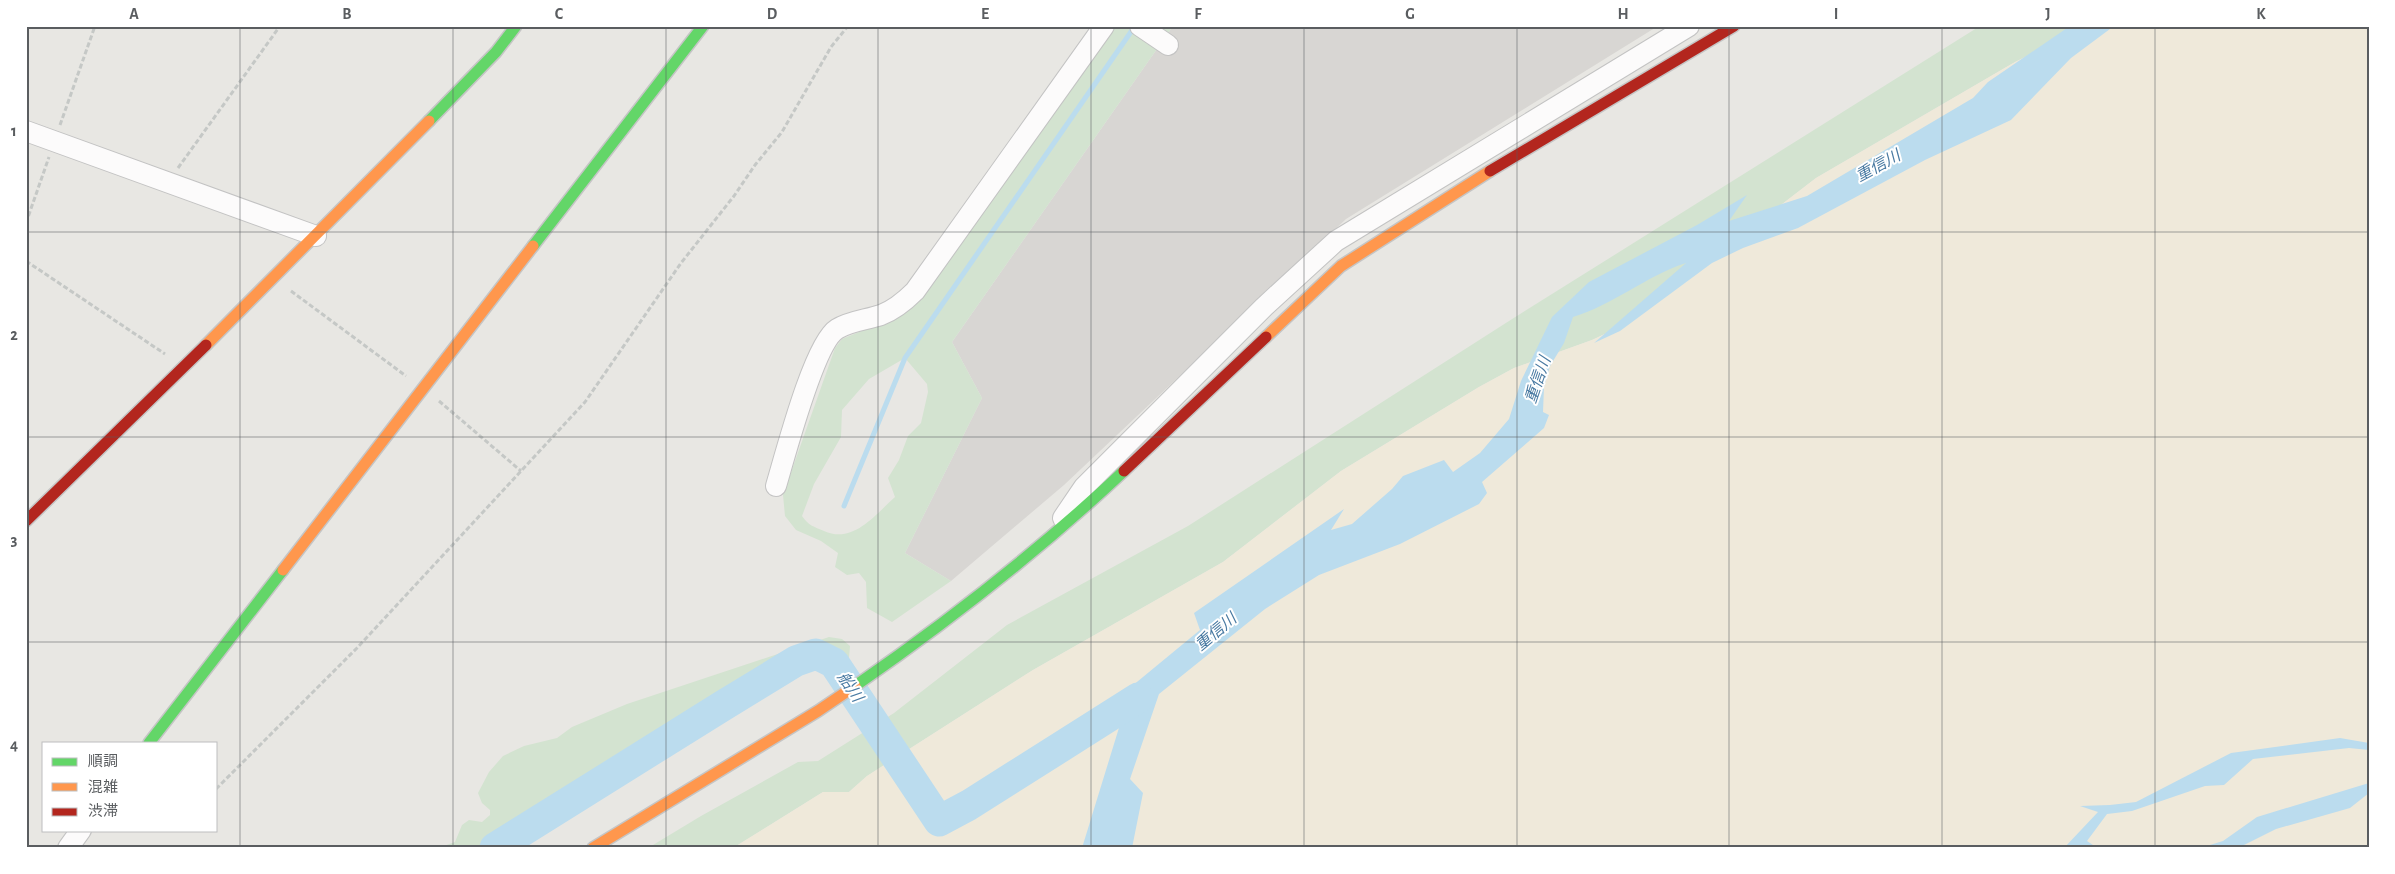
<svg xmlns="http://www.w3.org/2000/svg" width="2395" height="874" viewBox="0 0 2395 874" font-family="'Alegreya Sans','Noto Sans JP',sans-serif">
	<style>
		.industrial { fill: #d8d6d3 }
		.green { fill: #d3e3d0; fill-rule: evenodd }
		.sand { fill: #efe9da }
		.water { fill: #bbdcee }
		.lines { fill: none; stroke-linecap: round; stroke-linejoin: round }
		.stream { stroke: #bbdcee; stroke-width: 5 }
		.river { stroke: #bbdcee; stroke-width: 31 }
		.street-casing { stroke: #c3c3c3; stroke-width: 22 }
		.fast-casing { stroke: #c5c5c5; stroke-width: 14 }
		.slow-casing { stroke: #c5c5c5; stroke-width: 14 }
		.jam-casing { stroke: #c5c5c5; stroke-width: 14 }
		.path { stroke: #c5c8c6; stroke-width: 3; stroke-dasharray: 5 2.5; stroke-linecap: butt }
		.street { stroke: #fcfbfb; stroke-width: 20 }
		.fast { stroke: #63d668; stroke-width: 11 }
		.slow { stroke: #ff974d; stroke-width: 11 }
		.jam { stroke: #b3261e; stroke-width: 11 }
		.grid { fill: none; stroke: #5a5d60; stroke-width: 1; stroke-opacity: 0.55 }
		.labels { text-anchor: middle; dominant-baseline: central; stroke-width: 4; stroke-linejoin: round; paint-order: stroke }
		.water-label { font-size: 16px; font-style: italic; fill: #497aa2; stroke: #fff }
		.neatline { fill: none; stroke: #5a5d60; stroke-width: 2 }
		.grid-label { font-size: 16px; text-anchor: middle; font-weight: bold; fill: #5a5d60 }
	</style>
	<rect width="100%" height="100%" fill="#e8e7e3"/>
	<polygon class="industrial" points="1173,26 1658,26 1346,219 1064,485 951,581 905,553 982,398 952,342"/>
	<g class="green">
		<path d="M 1113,26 L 1173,26 L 952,342 L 982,398 L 905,553 L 951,581 L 892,622 L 867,608 L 866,582 L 859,573 L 847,575 L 835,567 L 838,553 L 821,541 L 796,530 L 785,516 L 783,495 L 835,348 L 842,339 L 886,321 ZM 905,358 L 927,384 L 928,392 L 921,423 L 908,436 L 899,460 L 888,478 L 895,497 C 874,516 853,544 824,531 C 814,527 808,525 802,516 L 814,484 L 841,437 L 842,410 L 869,379 Z"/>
		<polygon points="1980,26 2088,26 2015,62 1816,178 1626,324 1592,340 1514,368 1479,387 1341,471 1223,562 1033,670 867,776 849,792 823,792 733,848 648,848 701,816 798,762 818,761 894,713 1007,625 1188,526 1509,321"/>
		<path d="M 829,637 L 842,639 L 850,646 L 849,658 L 842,661 C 826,653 823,650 804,654 L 707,710 L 482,848 L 438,848 L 455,842 L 462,825 L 469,820 L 482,822 L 490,815 L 490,810 L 482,803 L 478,793 L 489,772 L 503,756 L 524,746 L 557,738 L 572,727 L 627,704 Z"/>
	</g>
	<polygon class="sand" points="2088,26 2369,26 2369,848 733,848 823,792 849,792 867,776 1033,670 1223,562 1341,471 1479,387 1514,368 1592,340 1626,324 1816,178 2015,62"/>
	<g class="water">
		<path d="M 2070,26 L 2114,26 L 2071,58 L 2011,120 L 1925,160 L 1798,228 L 1743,248 L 1712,263 L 1620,331 L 1594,343 L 1686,263 C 1646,276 1613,305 1573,317 L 1564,343 L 1550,366 L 1544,387 L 1543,412 L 1549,415 L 1544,428 L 1482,482 L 1487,493 L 1479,504 L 1400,544 L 1319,575 L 1265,609 L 1159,694 L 1130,779 L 1143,793 L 1132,848 L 1082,848 L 1122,718 L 1126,691 L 1200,630 L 1194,613 L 1344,509 L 1331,530 L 1352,524 L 1392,489 L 1403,476 L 1444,460 L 1453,472 L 1480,453 L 1509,419 L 1521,381 L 1552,317 L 1589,282 L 1697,225 L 1747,195 L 1729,221 L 1807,196 L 1973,98 L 1988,82 Z"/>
		<polygon points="2340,738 2369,743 2369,750 2349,748 2253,759 2224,785 2205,786 2132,811 2107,814 2087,841 2096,847 2064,848 2098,812 2080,806 2110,805 2136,802 2231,753"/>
		<polygon points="2369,783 2369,793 2350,808 2276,829 2238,848 2200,848 2223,841 2257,817"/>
	</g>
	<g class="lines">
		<polyline class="stream" points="844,506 905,358 1135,26"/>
		<polyline class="river" points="495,848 724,705 796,661 816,654 834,663 939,821 969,805 1138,698"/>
		<g class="street-casing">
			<g id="street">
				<polyline points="1140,26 1168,45"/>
				<polyline points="26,131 316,236"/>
				<path d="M 776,486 C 785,456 814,343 837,329 C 850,321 866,320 881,315 C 894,310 905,301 915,291 L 1104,26"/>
				<polyline points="1063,518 1084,487 1264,307 1336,241 1689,26"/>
				<polyline points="68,848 81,830"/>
			</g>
		</g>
		<g class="fast-casing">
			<g id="fast">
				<polyline points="429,121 496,52 516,26"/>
				<polyline points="533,246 703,26"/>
				<path d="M 855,686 C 949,621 1040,550 1124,471"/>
				<polyline points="149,743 283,570"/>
			</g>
		</g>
		<g class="slow-casing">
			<g id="slow">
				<polyline points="1266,337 1341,266 1490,171"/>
				<polyline points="206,345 429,121"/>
				<polyline points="283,570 533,246"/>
				<polyline points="593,848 818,711 855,686"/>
			</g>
		</g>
		<g class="jam-casing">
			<g id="jam">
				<polyline points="1490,171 1734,26"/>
				<polyline points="1124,471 1266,337"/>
				<polyline points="26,521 206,345"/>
			</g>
		</g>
		<g class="path">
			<polyline points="60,125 95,26"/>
			<polyline points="178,168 280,26"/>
			<polyline points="26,223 49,157"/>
			<polyline points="26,261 165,354"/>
			<polyline points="291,291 406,376"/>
			<polyline points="439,401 521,471"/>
			<polyline points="216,789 357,648 585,402 681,263 734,196 755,165 782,132 831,47 848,26"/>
		</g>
		<use href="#street" class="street"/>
		<use href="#fast" class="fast"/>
		<use href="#slow" class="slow"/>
		<use href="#jam" class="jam"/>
	</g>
	<path class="grid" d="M 240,26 L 240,848M 453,26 L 453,848M 666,26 L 666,848M 878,26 L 878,848M 1091,26 L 1091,848M 1304,26 L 1304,848M 1517,26 L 1517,848M 1729,26 L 1729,848M 1942,26 L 1942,848M 2155,26 L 2155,848M 26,232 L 2369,232M 26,437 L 2369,437M 26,642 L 2369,642"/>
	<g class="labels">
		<g class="water-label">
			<text transform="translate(1878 166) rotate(-29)">重信川</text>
			<text transform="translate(1538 380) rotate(-71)">重信川</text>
			<text transform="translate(1216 632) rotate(-40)">重信川</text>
			<text transform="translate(850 687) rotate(56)">船川</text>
		</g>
	</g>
	<rect width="2395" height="874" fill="none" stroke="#ffffff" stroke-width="55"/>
	<rect x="42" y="742" width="175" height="90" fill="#ffffff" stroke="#bdbebf"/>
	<rect x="52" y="758" width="25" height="8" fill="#63d668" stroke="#bdbebf"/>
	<text x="88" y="766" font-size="15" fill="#5a5d60">順調</text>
	<rect x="52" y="783" width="25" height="8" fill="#ff974d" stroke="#bdbebf"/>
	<text x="88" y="792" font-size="15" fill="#5a5d60">混雑</text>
	<rect x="52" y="808" width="25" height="8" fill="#b3261e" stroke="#bdbebf"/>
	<text x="88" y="816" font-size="15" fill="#5a5d60">渋滞</text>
	<rect x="28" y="28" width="2340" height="818" class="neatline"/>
	<g class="grid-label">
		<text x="134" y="19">A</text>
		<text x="347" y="19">B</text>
		<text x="559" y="19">C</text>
		<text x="772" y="19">D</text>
		<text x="985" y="19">E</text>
		<text x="1198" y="19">F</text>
		<text x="1410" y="19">G</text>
		<text x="1623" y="19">H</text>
		<text x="1836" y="19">I</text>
		<text x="2048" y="19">J</text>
		<text x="2261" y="19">K</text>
		<text x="14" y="136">1</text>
		<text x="14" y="340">2</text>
		<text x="14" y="545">3</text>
		<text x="14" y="750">4</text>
	</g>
</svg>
